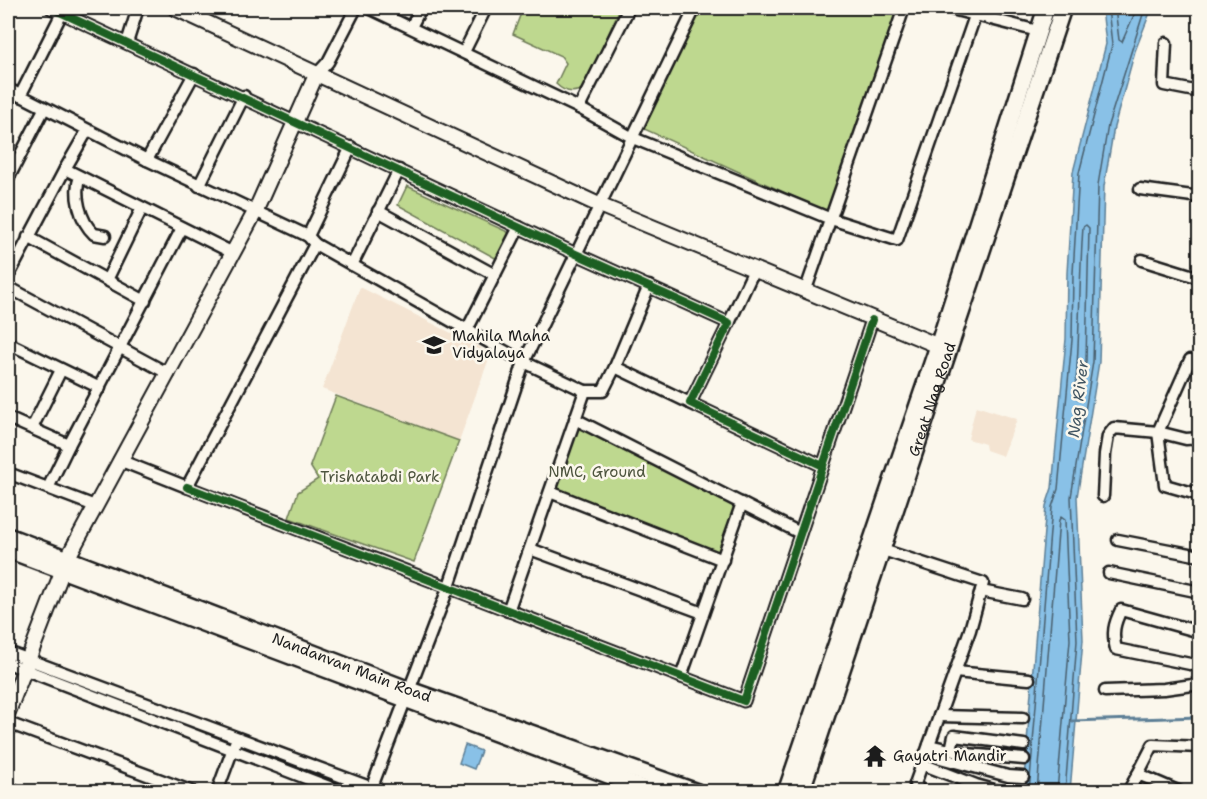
<svg xmlns="http://www.w3.org/2000/svg" width="1207" height="799" viewBox="0 0 1207 799" font-family="'Shantell Sans',sans-serif">
	<style>
		.built { fill: #f4e4d2 }
		.green { fill: #bed88f; stroke: #6d7a56; stroke-width: 1.5 }
		.water { fill: #89c1e7; stroke: #5d7f96; stroke-width: 1.5 }
		.lines { fill: none; stroke-linecap: round; stroke-linejoin: round }
		.shore { stroke: #485e6d; stroke-width: 1.5 }
		.stream { stroke: #5d7f96; stroke-width: 3 }
		.minor-casing { stroke: #1c1c1c; stroke-width: 15 }
		.tertiary-casing { stroke: #1c1c1c; stroke-width: 18 }
		.secondary-casing { stroke: #1c1c1c; stroke-width: 20 }
		.minor { stroke: #fbf7ec; stroke-width: 10 }
		.tertiary { stroke: #fbf7ec; stroke-width: 14 }
		.secondary { stroke: #fbf7ec; stroke-width: 15 }
		.cycleway-casing { stroke: #fbf7ec; stroke-width: 11 }
		.cycleway { stroke: #1b5e20; stroke-width: 8 }
		.labels { text-anchor: middle; dominant-baseline: central; stroke-width: 5; stroke-linejoin: round; paint-order: stroke }
		.poi-label { font-size: 15px; fill: #1c1c1c; stroke: #fbf7ec; text-anchor: start }
		.street-label { font-size: 15px; fill: #1c1c1c; stroke: #fbf7ec }
		.park-label { font-size: 15px; fill: #4d543e; stroke: #fbf7ec }
		.water-label { font-size: 16px; font-style: italic; fill: #425663; stroke: #fbf7ec }
	</style>
	<rect width="100%" height="100%" fill="#fbf7ec"/>
	<filter id="ink" filterUnits="userSpaceOnUse"><feTurbulence type="fractalNoise" baseFrequency=".0167" numOctaves="2"/><feDisplacementMap in="SourceGraphic" scale="12" xChannelSelector="R" yChannelSelector="G"/><feConvolveMatrix kernelMatrix="1 2 1 2 8 2 1 2 1" color-interpolation-filters="sRGB"/></filter>
	<g filter="url(#ink)">
		<g class="built">
			<polygon points="360,287 491,353 459,441 322,389"/>
			<polygon points="976,406 1017,419 1003,456 986,450 985,444 968,439"/>
		</g>
		<g class="green">
			<path d="M 523,8 L 620,8 L 584,88 C 574,94 564,92 556,84 L 566,63 L 561,56 L 513,34 Z"/>
			<polygon points="699,8 902,8 830,213 642,128"/>
			<polygon points="407,186 510,233 497,259 398,205"/>
			<polygon points="336,396 459,441 414,562 289,518 298,492 318,479 310,466"/>
			<polygon points="578,427 737,505 719,552 555,490"/>
		</g>
		<g class="water">
			<polygon points="1102,8 1150,8 1151,10 1135,51 1114,127 1104,186 1099,362 1077,497 1083,640 1070,791 1023,792 1046,506 1052,488 1066,339 1067,273 1073,172 1106,44"/>
			<polygon points="465,745 481,751 474,769 459,763"/>
		</g>
		<g class="lines">
			<g class="shore">
				<polyline points="1115,8 1119,40 1122,42 1137,8"/>
				<path d="M 1086,225 L 1089,228 L 1086,361 L 1081,397 L 1078,399 L 1075,396 C 1080,340 1079,283 1083,227 Z"/>
				<polyline points="1029,792 1052,507 1058,489 1072,340 1073,273 1079,173 1112,45 1108,8"/>
				<polyline points="1037,792 1059,520 1061,517 1065,520 1070,640 1057,792"/>
				<polyline points="1065,792 1077,641 1071,497 1093,362 1098,185 1108,125 1145,8"/>
			</g>
			<polyline class="stream" points="1072,721 1200,717"/>
			<g class="minor-casing">
				<g id="minor">
					<polyline points="51,8 576,254 729,323 690,403 823,466"/>
					<polyline points="369,8 579,108 633,138 831,219 897,240 975,16"/>
					<polyline points="948,8 1038,31"/>
					<polyline points="411,27 421,8"/>
					<polyline points="127,43 138,8"/>
					<polyline points="1166,43 1164,85 1200,92"/>
					<polyline points="464,52 486,8"/>
					<polyline points="316,75 328,62 356,8"/>
					<polyline points="8,89 147,160 308,236 315,244 524,362 585,391 508,611"/>
					<polyline points="20,96 62,13"/>
					<polyline points="579,108 629,8"/>
					<polyline points="147,160 194,74"/>
					<polyline points="65,169 87,131"/>
					<path d="M 80,177 C 73,194 80,221 94,234 L 105,236"/>
					<polyline points="8,179 44,109"/>
					<polyline points="199,186 244,96"/>
					<polyline points="1140,189 1200,197"/>
					<polyline points="378,211 495,275"/>
					<polyline points="308,236 351,147"/>
					<polyline points="28,237 145,301"/>
					<polyline points="1142,260 1200,278"/>
					<polyline points="352,265 399,170"/>
					<polyline points="8,277 65,169 233,253"/>
					<polyline points="107,280 142,208"/>
					<polyline points="8,287 169,374"/>
					<polyline points="805,292 904,8"/>
					<polyline points="729,323 754,270"/>
					<polyline points="468,328 519,227"/>
					<polyline points="8,343 100,388"/>
					<polyline points="615,367 649,286"/>
					<polyline points="585,391 603,391 615,367 690,403"/>
					<polyline points="8,418 69,445 182,228"/>
					<polyline points="575,419 800,533"/>
					<polyline points="32,428 61,370"/>
					<polyline points="1200,438 1186,439 1158,432 1165,485 1200,495"/>
					<polyline points="119,460 187,487 315,244"/>
					<polyline points="8,473 95,506"/>
					<polyline points="187,487 744,701 872,320"/>
					<polyline points="48,488 69,445"/>
					<polyline points="550,492 723,560"/>
					<polyline points="1103,496 1105,454 1108,436 1114,428 1158,432 1190,360 1200,362"/>
					<polyline points="1118,540 1200,556"/>
					<polyline points="530,549 703,613"/>
					<polyline points="883,550 983,583 970,630 915,784 921,792"/>
					<polyline points="1109,573 1200,592"/>
					<polyline points="981,591 1022,599"/>
					<path d="M 1200,632 L 1121,610 C 1114,624 1112,633 1116,649 L 1200,666"/>
					<polyline points="8,652 383,792"/>
					<polyline points="8,663 342,792"/>
					<polyline points="955,672 1029,679"/>
					<polyline points="681,677 742,503"/>
					<polyline points="1105,691 1164,689 1200,684"/>
					<polyline points="939,716 1023,718"/>
					<polyline points="8,723 193,792"/>
					<polyline points="929,745 967,754 1024,759"/>
					<polyline points="951,750 954,736 1024,745"/>
					<polyline points="925,754 1008,776 1023,777"/>
					<polyline points="922,764 976,785 1001,792"/>
					<polyline points="1138,774 1153,745 1200,747"/>
					<polyline points="8,787 19,792"/>
					<polyline points="217,792 235,743"/>
					<polyline points="370,792 449,586 524,362 695,8"/>
					<polyline points="1128,792 1138,774 1180,792"/>
				</g>
			</g>
			<g class="tertiary-casing">
				<g id="tertiary">
					<polyline points="175,8 599,205 946,349"/>
					<polyline points="8,712 67,559 255,212 316,75"/>
				</g>
			</g>
			<g class="secondary-casing">
				<g id="secondary">
					<path id="s1" d="M 8,536 L 407,689 L 697,792"/>
					<polyline points="8,550 653,792"/>
					<polyline points="786,792 938,346 1046,8"/>
					<path id="s2" d="M 801,792 L 1063,8"/>
				</g>
			</g>
			<use href="#minor" class="minor"/>
			<use href="#tertiary" class="tertiary"/>
			<use href="#secondary" class="secondary"/>
			<g class="cycleway-casing">
				<g id="cycleway">
					<polyline points="51,8 576,254 729,323 690,403 823,466"/>
					<polyline points="187,487 744,701 872,320"/>
				</g>
			</g>
			<use href="#cycleway" class="cycleway"/>
		</g>
	</g>
	<defs>
		<g id="university-bare" transform="scale(1.8)"><path d="M0-5L7-2L0 1L-7-2ZM-4 1L0 2.5L4 1V4Q0 6-4 4Z" fill="#1c1c1c" stroke="#fbf7ec" stroke-width="2.5" paint-order="stroke"/></g>
		<g id="temple-bare" transform="scale(1.8)"><path d="M0-6L5-2H3V0L6.5 2.5H4V6H1.5V3h-3V6H-4V2.5H-6.5L-3 0V-2H-5Z" fill="#1c1c1c" stroke="#fbf7ec" stroke-width="2.5" paint-order="stroke"/></g>
	</defs>
	<g fill-rule="evenodd">
		<use href="#university-bare" x="434" y="345"/>
		<use href="#temple-bare" x="875" y="756"/>
	</g>
	<g class="labels">
		<g class="poi-label">
			<text x="452" y="336">Mahila Maha<tspan x="452" dy="17">Vidyalaya</tspan></text>
			<text x="893" y="756">Gayatri Mandir</text>
		</g>
		<g class="street-label">
			<text stroke="none"><textPath href="#s2" startOffset="414">Great Nag Road</textPath></text>
			<text stroke="none"><textPath href="#s1" startOffset="368">Nandanvan Main Road</textPath></text>
		</g>
		<g class="park-label">
			<text x="597" y="472">NMC, Ground</text>
			<text x="380" y="477">Trishatabdi Park</text>
		</g>
		<g class="water-label">
			<text transform="translate(1078 399) rotate(-83)">Nag River</text>
		</g>
	</g>
	<rect width="1207" height="799" fill="none" stroke="#fbf7ec" stroke-width="30"/>
	<rect x="15" y="15" width="1177" height="769" fill="none" stroke="#1c1c1c" stroke-width="2" filter="url(#ink)"/>
</svg>
